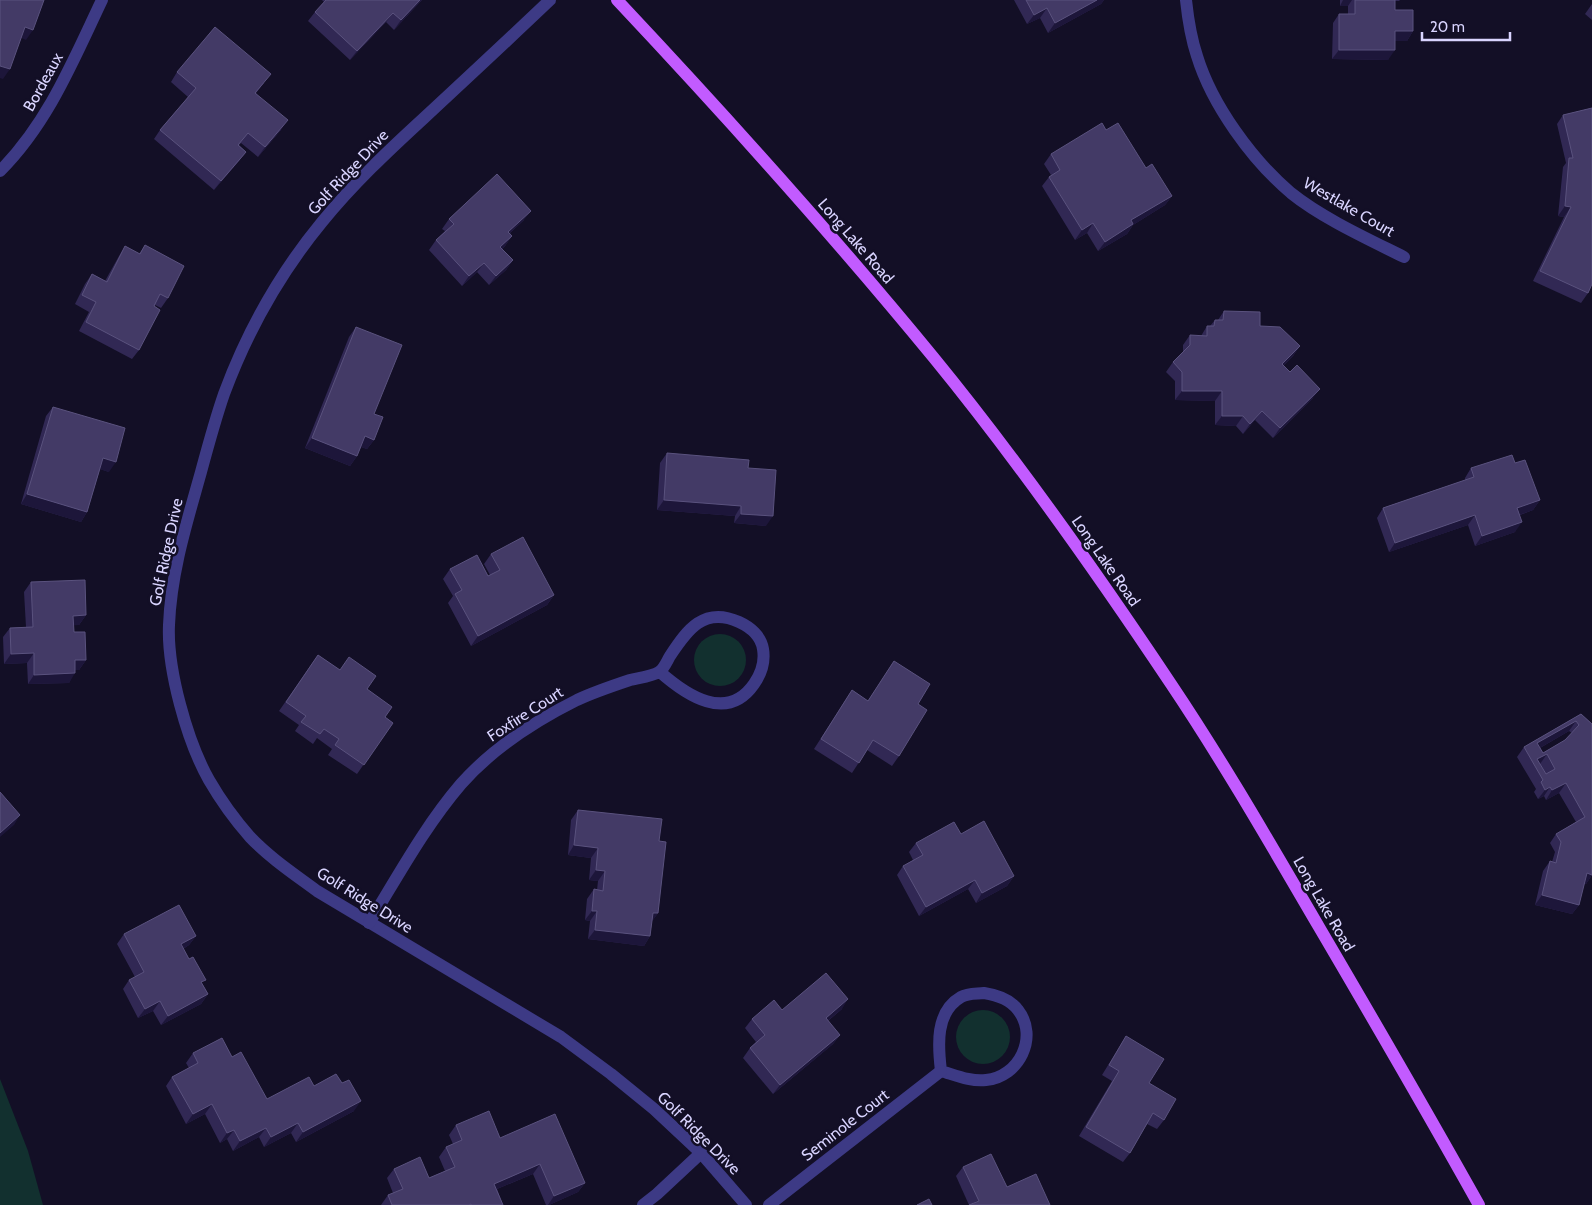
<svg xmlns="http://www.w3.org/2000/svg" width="1592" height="1205" viewBox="0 0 1592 1205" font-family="Cabin,sans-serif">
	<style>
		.green { fill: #12302f }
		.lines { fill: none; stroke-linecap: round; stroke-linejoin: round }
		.minor { stroke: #3d3a85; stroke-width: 12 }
		.major { stroke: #c25bff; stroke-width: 12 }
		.wall { fill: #312854; fill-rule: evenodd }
		.shaded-wall { fill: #1d163a }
		.building { fill: #433a66; stroke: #5a527e; fill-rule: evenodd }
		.labels { text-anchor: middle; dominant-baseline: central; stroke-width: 5; stroke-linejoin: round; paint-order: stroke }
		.street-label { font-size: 16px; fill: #d9d4ff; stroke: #130f26 }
	</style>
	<rect width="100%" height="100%" fill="#130f26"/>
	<g class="green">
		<circle cx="720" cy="660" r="26"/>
		<circle cx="983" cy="1037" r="27"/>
		<polygon points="0,1079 28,1151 43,1205 0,1205"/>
	</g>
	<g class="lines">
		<g class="minor">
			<path d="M 550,0 C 508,40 466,79 424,118 C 388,151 353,184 322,222 C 280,273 247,332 224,394 C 215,420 208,446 201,472 C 187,522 171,572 169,625 C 167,669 187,741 209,780 C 220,799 235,820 250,837 C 270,858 294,874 317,891 L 561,1037 L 611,1074 L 654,1109 L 701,1153 L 746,1205"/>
			<path d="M 1186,0 C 1188,19 1191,38 1197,56 C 1212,105 1252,160 1291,193 C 1322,218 1368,239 1404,257"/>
			<path d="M 0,171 C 48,123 73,61 102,0"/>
			<path d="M 369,923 C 398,876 425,826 461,784 C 492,749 535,721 577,700 C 594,692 612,686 630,680 C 638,678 653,676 659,672 C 664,669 667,661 670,656 C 687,630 704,606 739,622 C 750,627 761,636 763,649 C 765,661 761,674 754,684 C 727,723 686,695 660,672"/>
			<path d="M 984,993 C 997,995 1010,999 1018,1010 C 1039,1037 1019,1077 986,1080 C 971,1082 955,1075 941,1071 C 938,1046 935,1012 961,997 C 968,993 977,994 984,993 Z"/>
			<polyline points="643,1205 657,1194 701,1153"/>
			<polyline points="769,1205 941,1071"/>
		</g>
		<path class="major" d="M 617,0 C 726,116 833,235 934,358 C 1019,462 1097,573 1171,684 C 1224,763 1271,845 1319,927 C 1373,1019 1427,1112 1479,1205"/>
	</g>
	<g class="wall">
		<polygon points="322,0 422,0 394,30 386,22 350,60 308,21 315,12 324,2"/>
		<polygon points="1014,0 1104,0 1101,4 1048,33 1040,18 1027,24"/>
		<polygon points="1340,0 1400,0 1399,1 1395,1 1395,10 1413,31 1407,41 1395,41 1388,60 1332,59 1333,23 1339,14 1348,14 1348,6 1340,6"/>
		<polygon points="1592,4 1592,20 1585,14"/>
		<polygon points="177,72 264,83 256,93 281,130 258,157 241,143 239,145 246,152 239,161 214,190 154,139 160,130 188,97 171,82"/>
		<polygon points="1592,108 1588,293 1581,303 1533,281 1564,217 1558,216 1563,167 1566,163 1557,124 1563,115"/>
		<polygon points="1106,130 1146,168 1172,196 1165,205 1133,225 1127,234 1098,251 1087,233 1075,240 1042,186 1049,177 1051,175 1044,164 1051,154"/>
		<polygon points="449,219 524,220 510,233 512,236 505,246 502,249 513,260 506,270 489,285 477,272 462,286 429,250 436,240 445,231 442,229"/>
		<polygon points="145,245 168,298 161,308 155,305 139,350 132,359 79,331 89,312 75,304 85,284 92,274 105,281 119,256 125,246 139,254"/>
		<polygon points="1224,311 1260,326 1300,346 1293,356 1283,366 1313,398 1273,438 1255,420 1243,434 1236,426 1215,425 1215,401 1175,400 1175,381 1166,372 1173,362 1183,352 1183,345 1190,335 1201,336 1207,326 1210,326 1215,320 1218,320"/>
		<polygon points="356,327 374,414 374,440 367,449 361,447 357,456 350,466 305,448 349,337"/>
		<polygon points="53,407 109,472 100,469 87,512 81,522 21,504 46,416"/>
		<polygon points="667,453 748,468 766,526 734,523 735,516 657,510 660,463"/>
		<polygon points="1515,463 1540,500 1533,510 1520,515 1515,532 1475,546 1468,525 1389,552 1377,518 1383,508 1465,480 1465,478 1471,468"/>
		<polygon points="491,554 554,595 547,605 471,646 448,603 453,596 443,579 450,569 488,576 490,575 484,564"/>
		<polygon points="31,582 86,615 79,625 73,625 74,632 86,660 79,670 75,670 69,683 28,684 27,663 4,664 3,637 10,628 26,627 24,592"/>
		<polygon points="318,655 367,689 385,717 393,723 357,774 328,755 332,749 317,738 313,744 295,731 299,725 279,711"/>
		<polygon points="894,661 918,704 899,756 892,766 867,750 852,773 814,749 852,690 868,701"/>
		<path d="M 1581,714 L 1592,724 L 1592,875 L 1586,884 L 1584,884 L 1579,905 L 1572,914 L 1535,905 L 1543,871 L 1550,861 L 1552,862 L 1555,852 L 1550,843 L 1556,834 L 1576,822 L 1559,793 L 1546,800 L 1544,796 L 1538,799 L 1534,792 L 1536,789 L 1517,757 L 1524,747 ZM 1569,731 L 1572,733 L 1565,740 L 1543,753 L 1540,748 Z"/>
		<polygon points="578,810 659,841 658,913 652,921 650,936 644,946 588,939 590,921 585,920 587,899 594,889 597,890 598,881 589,880 591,858 568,855 571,820"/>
		<polygon points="961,834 1014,876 1007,886 976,903 968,889 919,916 897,875 903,866 913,860 909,852 916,843"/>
		<polygon points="124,934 196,936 189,945 183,949 208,994 201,1004 161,1025 153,1011 138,1018 123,989 129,980 135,977 117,944"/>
		<polygon points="842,1009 828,1021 840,1035 833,1044 773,1094 743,1058 750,1048 756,1042 745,1028 752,1019 782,1010"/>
		<polygon points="1126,1036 1149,1083 1164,1120 1157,1129 1147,1124 1130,1153 1123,1162 1079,1136 1112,1081 1102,1075"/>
		<polygon points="193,1053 232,1057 267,1099 314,1086 354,1111 296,1142 291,1133 264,1147 259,1137 233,1151 227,1139 220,1143 205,1114 186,1124 166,1086 172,1077 189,1068 186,1063"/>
		<polygon points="456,1125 500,1138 585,1183 578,1192 549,1205 546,1205 533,1174 497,1189 503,1205 381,1205 388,1195 393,1193 387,1178 394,1169 429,1178 445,1171 439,1157 446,1147 453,1144 449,1135"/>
		<polygon points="963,1167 1007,1187 969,1205 956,1176"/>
	</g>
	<g class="shaded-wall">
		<polygon points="420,0 422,0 394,30 401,20"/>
		<polygon points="1097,0 1104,0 1101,4 1048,33 1055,23"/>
		<polygon points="1343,0 1352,0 1348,6 1340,6"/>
		<polygon points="1047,8 1040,18 1027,24 1034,15"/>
		<polygon points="393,13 386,22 350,60 357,51"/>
		<polygon points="25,27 33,30 26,40 19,37"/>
		<polygon points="1395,31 1413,31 1407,41 1388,41"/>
		<polygon points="1339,50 1395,50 1388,60 1332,59"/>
		<polygon points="0,66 10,69 3,79 0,78"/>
		<polygon points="288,120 281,130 258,157 265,147"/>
		<polygon points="246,152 239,161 214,190 221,181"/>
		<polygon points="1172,196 1165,205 1133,225 1127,234 1098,251 1105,242 1131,220"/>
		<polygon points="1565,206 1571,207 1564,217 1558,216"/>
		<polygon points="531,211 524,220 501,241 508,232"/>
		<polygon points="1093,223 1087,233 1075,240 1082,230"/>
		<polygon points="512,236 505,246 494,257 500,247"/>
		<polygon points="513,260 506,270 489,285 496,276"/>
		<polygon points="484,263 477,272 462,286 469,276"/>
		<polygon points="1300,346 1293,356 1275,374 1282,364"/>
		<polygon points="1320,389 1313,398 1273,438 1280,428"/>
		<polygon points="1182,391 1222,391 1215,401 1175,400"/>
		<polygon points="1262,411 1255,420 1243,434 1250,424"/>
		<polygon points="1222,416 1243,416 1236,426 1215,425"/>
		<polygon points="365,436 374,440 367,449 358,446"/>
		<polygon points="312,438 357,456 350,466 305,448"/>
		<polygon points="103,458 116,462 109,472 96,468"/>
		<polygon points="27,494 87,512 81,522 21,504"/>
		<polygon points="664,500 741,506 735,516 657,510"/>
		<polygon points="1540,500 1533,510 1510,518 1517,508"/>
		<polygon points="741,514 773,516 766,526 734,523"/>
		<polygon points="1475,515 1468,525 1389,552 1395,543"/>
		<polygon points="1522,522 1515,532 1475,546 1482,536"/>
		<polygon points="554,595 547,605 471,646 478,636"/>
		<polygon points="86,615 79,625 66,626 73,616"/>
		<polygon points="34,653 27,663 4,664 11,654"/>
		<polygon points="75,660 86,660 79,670 68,670"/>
		<polygon points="75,673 69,683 28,684 34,675"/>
		<polygon points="1576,721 1569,731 1531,753 1537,743"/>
		<polygon points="1547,754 1540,764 1537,759"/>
		<polygon points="1566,783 1559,793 1546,800 1552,790"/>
		<polygon points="1550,787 1544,796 1538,799 1545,790"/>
		<polygon points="20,815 14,825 0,837 0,833"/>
		<polygon points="574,845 598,848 591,858 568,855"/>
		<polygon points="596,870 605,871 598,881 589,880"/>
		<polygon points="1587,873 1592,875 1586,884 1580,883"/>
		<polygon points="1014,876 1007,886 976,903 982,893"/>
		<polygon points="975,880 968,889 919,916 926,907"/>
		<polygon points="1542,895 1579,905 1572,914 1535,905"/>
		<polygon points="592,911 597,911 590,921 585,920"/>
		<polygon points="653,913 658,913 651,923"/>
		<polygon points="595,930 650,936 644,946 588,939"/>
		<polygon points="196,936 189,945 174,954 181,944"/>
		<polygon points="208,994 201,1004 161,1025 168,1016"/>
		<polygon points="848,999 842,1009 819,1028 826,1018"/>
		<polygon points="160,1001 153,1011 138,1018 145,1009"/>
		<polygon points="840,1035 833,1044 773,1094 780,1085"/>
		<polygon points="361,1101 354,1111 296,1142 303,1132"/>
		<polygon points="212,1104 205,1114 186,1124 193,1114"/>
		<polygon points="298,1123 291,1133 264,1147 271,1137"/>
		<polygon points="266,1128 259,1137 233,1151 240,1141"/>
		<polygon points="234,1130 227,1139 220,1143 227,1133"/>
		<polygon points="540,1164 533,1174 487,1193 494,1184"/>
		<polygon points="585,1183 578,1192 549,1205 548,1205 554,1196"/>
	</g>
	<g class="building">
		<polygon points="0,0 44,0 33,30 25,27 10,69 0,66"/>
		<polygon points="326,0 420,0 401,20 393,13 357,51 315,12"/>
		<polygon points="1026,0 1097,0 1055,23 1047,8 1034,15"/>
		<polygon points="1355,0 1395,0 1395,10 1413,10 1413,31 1395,31 1395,50 1339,50 1339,14 1355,14"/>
		<polygon points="215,27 271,74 255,93 288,120 265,147 248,133 238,145 246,152 221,181 160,130 196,88 177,72"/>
		<polygon points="1592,108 1592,284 1588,293 1540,271 1571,207 1565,206 1569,158 1573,158 1563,115"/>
		<polygon points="1102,123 1106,130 1118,123 1146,168 1152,164 1172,196 1131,220 1133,224 1105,242 1093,223 1082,230 1049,177 1060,170 1051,154"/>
		<polygon points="497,174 531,211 508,232 512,236 500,247 513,260 496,276 484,263 469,276 436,240 454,224 449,219"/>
		<polygon points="145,245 184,266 168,298 160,294 154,306 160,310 139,350 86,322 96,302 82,295 92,274 107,282 125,246 140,254"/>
		<polygon points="1224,311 1260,312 1260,326 1280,327 1300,346 1282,364 1290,372 1297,365 1320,389 1280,428 1262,411 1250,424 1243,416 1222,416 1222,391 1182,391 1182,372 1173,362 1190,345 1190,335 1207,336 1207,326 1214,326 1215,320 1223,320"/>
		<polygon points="356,327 402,345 374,414 383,417 374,440 365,436 357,456 312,438"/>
		<polygon points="53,407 125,428 116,462 103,458 87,512 27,494"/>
		<polygon points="667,453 749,460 748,468 776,470 773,516 741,514 741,506 664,500"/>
		<polygon points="1512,455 1515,463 1525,460 1540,500 1517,508 1522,522 1482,536 1475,515 1395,543 1383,508 1474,477 1471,468"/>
		<polygon points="523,537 554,595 478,636 455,594 462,590 450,569 477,555 488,576 500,570 491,554"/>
		<polygon points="85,580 86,615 73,616 74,632 85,632 86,660 75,660 75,673 34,675 34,653 11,654 10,628 33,627 31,582"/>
		<polygon points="318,655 340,670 349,657 376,676 367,689 392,707 385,717 393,723 364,765 335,745 339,739 324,729 320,734 301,722 306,716 286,702"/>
		<polygon points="894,661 930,684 918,704 927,710 899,756 873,740 859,763 821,739 852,690 868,701"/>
		<path d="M 1581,714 L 1592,724 L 1592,875 L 1587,873 L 1579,905 L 1542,895 L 1550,861 L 1556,863 L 1561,842 L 1556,834 L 1585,817 L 1566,783 L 1552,790 L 1550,787 L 1545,790 L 1541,782 L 1543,780 L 1524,747 ZM 1576,721 L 1579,725 L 1565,740 L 1543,753 L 1537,743 ZM 1547,754 L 1555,769 L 1546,774 L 1537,759 Z"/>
		<polygon points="0,792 20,815 0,833"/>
		<polygon points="578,810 662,819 659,841 666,842 658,913 653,913 650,936 595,930 597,911 592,911 594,889 603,891 605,871 596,870 598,848 574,845"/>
		<polygon points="984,821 1014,876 982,893 975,880 926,907 903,866 923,855 916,843 954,822 961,834"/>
		<polygon points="179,905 196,936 181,944 189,959 193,957 206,980 201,982 208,994 168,1016 160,1001 145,1009 129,980 144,972 124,934"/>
		<polygon points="826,973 848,999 826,1018 840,1035 780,1085 750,1048 765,1035 752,1019 774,1000 782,1010"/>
		<polygon points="1126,1036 1164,1059 1149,1083 1176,1099 1164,1120 1153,1113 1130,1153 1086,1127 1119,1071 1109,1065"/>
		<polygon points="222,1038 232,1057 241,1052 267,1099 309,1077 314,1086 336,1074 342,1083 349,1080 361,1101 303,1132 298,1123 271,1137 266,1128 240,1141 234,1130 227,1133 212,1104 193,1114 172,1077 198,1063 193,1053"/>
		<polygon points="489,1111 500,1138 555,1114 585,1183 554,1196 540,1164 494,1184 503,1205 471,1205 471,1204 469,1205 392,1205 388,1195 403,1189 394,1169 420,1157 429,1178 455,1167 446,1147 462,1140 456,1125"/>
		<polygon points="991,1154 1007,1187 1036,1174 1050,1205 969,1205 979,1201 963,1167"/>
		<polygon points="929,1199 932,1205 917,1205"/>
	</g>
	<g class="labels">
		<g class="street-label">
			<text transform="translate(43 82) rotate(-61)">Bordeaux</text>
			<text transform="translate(348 172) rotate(-47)">Golf Ridge Drive</text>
			<text transform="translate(1349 207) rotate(30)">Westlake Court</text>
			<text transform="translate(856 241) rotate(49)">Long Lake Road</text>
			<text transform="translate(166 552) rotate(-78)">Golf Ridge Drive</text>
			<text transform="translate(1106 561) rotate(55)">Long Lake Road</text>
			<text transform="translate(525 714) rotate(-33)">Foxfire Court</text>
			<text transform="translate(365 900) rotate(32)">Golf Ridge Drive</text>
			<text transform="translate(1324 904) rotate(60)">Long Lake Road</text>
			<text transform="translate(845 1125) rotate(-38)">Seminole Court</text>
			<text transform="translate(699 1133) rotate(45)">Golf Ridge Drive</text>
		</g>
	</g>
	<path d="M1422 32v8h88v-8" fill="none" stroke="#d9d4ff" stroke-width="2.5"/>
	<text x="1430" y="32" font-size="15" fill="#d9d4ff" stroke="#130f26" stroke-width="4" paint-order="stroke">20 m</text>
</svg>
